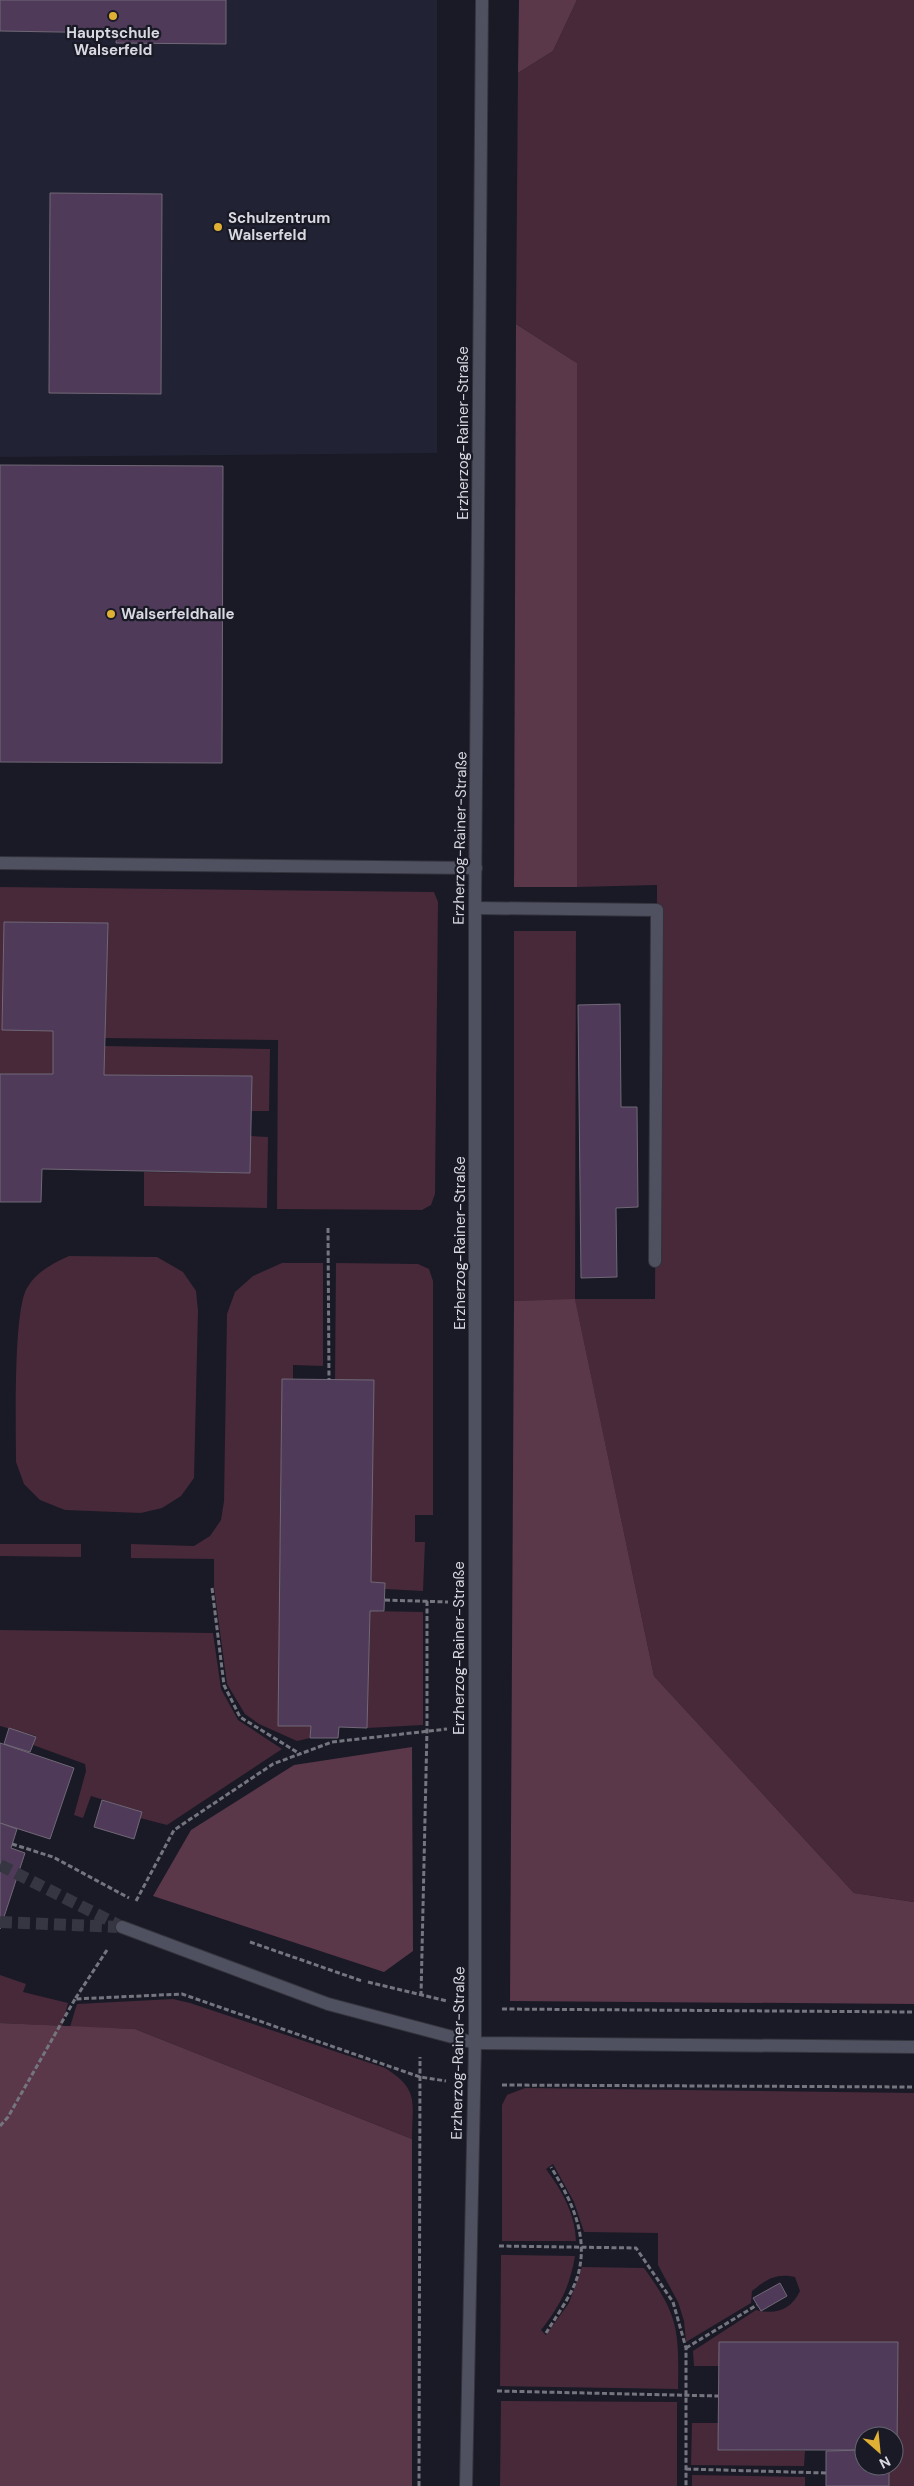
<svg xmlns="http://www.w3.org/2000/svg" width="914" height="2486" viewBox="0 0 914 2486" font-family="'DM Sans',sans-serif">
	<style>
		.built { fill: #212234 }
		.green { fill: #472939 }
		.forest { fill: #5a3749 }
		.building { fill: #4f3b59; stroke: #716876 }
		.lines { fill: none; stroke-linecap: round; stroke-linejoin: round }
		.minor-tunnel { stroke: #363642; stroke-width: 12; stroke-dasharray: 12 6; stroke-linecap: butt }
		.minor-casing { stroke: #33333c; stroke-width: 14 }
		.path { stroke: #74757f; stroke-width: 3; stroke-dasharray: 5 2.5; stroke-linecap: butt }
		.minor { stroke: #505160; stroke-width: 12 }
		.poi-dot { fill: #dfb034; stroke: #191a26; stroke-width: 2 }
		.labels { text-anchor: middle; dominant-baseline: central; stroke-width: 4.5; stroke-linejoin: round; paint-order: stroke }
		.poi-label { font-size: 15px; font-weight: bold; fill: #d7d8e0; stroke: #191a26; text-anchor: start }
		.street-label { font-size: 15px; fill: #d7d8e0; stroke: #191a26 }
	</style>
	<rect width="100%" height="100%" fill="#191a26"/>
	<polygon class="built" points="0,0 437,0 437,453 0,457"/>
	<g class="green">
		<polygon points="577,0 914,0 914,1902 854,1893 654,1676 575,1300 514,1301 514,931 576,931 575,1299 655,1299 657,885 577,887 577,363 516,324 518,73 553,51"/>
		<polygon points="0,887 434,892 438,902 435,1194 431,1205 422,1210 277,1209 278,1040 105,1038 108,923 4,922 2,1029 53,1031 53,1074 0,1074"/>
		<polygon points="105,1046 270,1049 269,1111 251,1111 252,1076 104,1075"/>
		<polygon points="250,1136 268,1137 267,1208 144,1206 144,1172 249,1173"/>
		<path d="M 69,1256 L 157,1257 L 183,1272 L 196,1291 L 198,1311 L 194,1478 L 181,1496 L 162,1508 L 141,1513 L 65,1510 L 40,1500 L 24,1484 L 16,1462 C 16,1428 13,1311 27,1288 C 37,1271 52,1264 69,1256 Z"/>
		<polygon points="282,1263 323,1263 323,1366 293,1365 293,1379 282,1380 278,1726 311,1726 310,1738 297,1741 259,1724 245,1714 227,1684 214,1587 214,1559 131,1558 131,1544 194,1546 210,1536 221,1520 224,1501 227,1314 235,1292 253,1276"/>
		<polygon points="336,1263 418,1264 429,1269 433,1281 433,1515 415,1515 415,1542 425,1542 423,1591 385,1589 385,1583 371,1582 335,1380"/>
		<polygon points="0,1544 81,1544 81,1557 0,1556"/>
		<polygon points="370,1611 423,1612 423,1725 367,1728"/>
		<polygon points="0,1630 213,1633 221,1689 238,1720 282,1749 167,1825 140,1818 142,1812 91,1796 83,1818 74,1815 86,1771 85,1764 33,1745 36,1736 0,1726"/>
		<polygon points="0,1975 26,1984 23,1992 68,2003 62,2026 0,2023"/>
		<path d="M 173,1999 L 190,2003 L 385,2068 C 420,2090 412,2102 412,2139 L 135,2029 L 70,2027 L 77,2004 Z"/>
		<path d="M 525,2088 L 914,2093 L 914,2486 L 889,2486 L 889,2466 L 894,2466 L 894,2451 L 897,2451 L 898,2342 L 720,2342 L 719,2366 L 694,2366 L 693,2351 L 756,2310 C 776,2315 791,2310 800,2291 L 795,2277 C 776,2273 767,2279 752,2291 L 751,2303 L 686,2342 L 684,2321 L 678,2302 L 658,2265 L 658,2233 L 584,2232 L 574,2202 L 553,2164 L 546,2169 C 562,2191 575,2213 576,2241 L 502,2241 L 502,2105 L 507,2095 Z"/>
		<path d="M 501,2255 L 575,2256 C 570,2286 560,2306 541,2330 L 546,2335 L 569,2303 L 582,2267 L 644,2268 C 679,2316 679,2331 678,2389 L 500,2386 Z"/>
		<polygon points="501,2401 677,2402 677,2486 500,2486"/>
		<polygon points="692,2423 719,2423 718,2450 805,2451 804,2466 691,2465"/>
		<polygon points="692,2475 805,2477 805,2486 692,2486"/>
	</g>
	<g class="forest">
		<polygon points="519,0 577,0 553,51 518,73"/>
		<polygon points="516,324 577,363 577,887 514,887"/>
		<polygon points="575,1299 654,1676 854,1893 914,1902 914,2004 510,2001 514,1301"/>
		<polygon points="412,1747 413,1951 384,1972 153,1896 191,1830 294,1765"/>
		<polygon points="0,2023 135,2029 412,2139 412,2486 0,2486"/>
	</g>
	<g class="building">
		<polygon points="0,0 226,0 226,44 116,43 117,33 0,31"/>
		<polygon points="50,193 162,194 161,394 49,393"/>
		<polygon points="0,465 223,466 222,763 0,762"/>
		<polygon points="4,922 108,923 104,1075 252,1076 250,1173 42,1169 41,1202 0,1202 0,1074 53,1074 53,1031 2,1030"/>
		<polygon points="620,1004 621,1107 637,1107 638,1207 616,1208 617,1277 581,1278 578,1005"/>
		<polygon points="282,1379 374,1380 371,1582 385,1583 384,1611 370,1611 367,1728 339,1727 338,1738 310,1738 311,1726 278,1726"/>
		<polygon points="9,1728 36,1737 30,1752 4,1744"/>
		<polygon points="0,1743 74,1768 50,1839 0,1823"/>
		<polygon points="102,1800 142,1812 134,1839 94,1827"/>
		<polygon points="0,1823 17,1829 11,1848 25,1853 0,1929"/>
		<polygon points="780,2283 787,2296 761,2311 753,2298"/>
		<polygon points="719,2342 898,2342 897,2451 894,2451 894,2436 864,2436 864,2450 718,2450"/>
		<polygon points="864,2450 864,2466 889,2466 889,2486 826,2486 826,2451"/>
	</g>
	<g class="lines">
		<g class="minor-tunnel">
			<polyline points="0,1865 122,1927"/>
			<polyline points="0,1922 117,1927"/>
		</g>
		<g class="minor-casing">
			<g id="minor">
				<polyline points="0,863 476,868"/>
				<polyline points="475,908 657,910 655,1261"/>
				<polyline points="122,1927 328,2004 475,2043 914,2047"/>
				<polyline points="466,2486 475,2043 475,908 482,0"/>
			</g>
		</g>
		<g class="path">
			<polyline points="328,1228 329,1380"/>
			<polyline points="212,1588 224,1685 240,1717 300,1754"/>
			<polyline points="385,1600 448,1602"/>
			<polyline points="12,1844 53,1857 129,1898"/>
			<polyline points="136,1901 174,1830 273,1764 332,1742 447,1729"/>
			<polyline points="250,1942 362,1981"/>
			<polyline points="107,1950 75,1999 182,1994 420,2077 446,2081"/>
			<polyline points="368,1982 447,2001"/>
			<polyline points="421,1996 427,1730 427,1601"/>
			<polyline points="502,2009 914,2012"/>
			<polyline points="502,2085 914,2087"/>
			<polyline points="0,2126 8,2117 75,1999"/>
			<polyline points="499,2246 636,2248 673,2302 686,2348 686,2486"/>
			<path d="M 546,2333 C 557,2315 572,2295 578,2275 C 589,2235 571,2200 551,2167"/>
			<polyline points="686,2348 757,2305"/>
			<polyline points="497,2391 718,2396"/>
			<polyline points="686,2469 826,2473"/>
			<polyline points="419,2486 420,2057"/>
		</g>
		<use href="#minor" class="minor"/>
	</g>
	<g class="poi-dot">
		<circle cx="113" cy="16" r="5"/>
		<circle cx="218" cy="227" r="5"/>
		<circle cx="111" cy="614" r="5"/>
	</g>
	<g class="labels">
		<g class="poi-label">
			<text x="113" y="33" text-anchor="middle">Hauptschule<tspan x="113" dy="17">Walserfeld</tspan></text>
			<text x="228" y="218">Schulzentrum<tspan x="228" dy="17">Walserfeld</tspan></text>
			<text x="121" y="614">Walserfeldhalle</text>
		</g>
		<g class="street-label">
			<text transform="translate(463 433) rotate(-90)">Erzherzog-Rainer-Straße</text>
			<text transform="translate(460 838) rotate(-89)">Erzherzog-Rainer-Straße</text>
			<text transform="translate(460 1243) rotate(-90)">Erzherzog-Rainer-Straße</text>
			<text transform="translate(459 1648) rotate(-90)">Erzherzog-Rainer-Straße</text>
			<text transform="translate(458 2053) rotate(-89)">Erzherzog-Rainer-Straße</text>
		</g>
	</g>
	<g transform="translate(879 2451) rotate(153)"><circle r="24" fill="#191a26" stroke="#656670"/>
	<path d="M0-4L9 19L0 12L-9 19Z" fill="#dfb034"/>
	<text y="-8" font-size="14" font-weight="bold" text-anchor="middle" fill="#d7d8e0">N</text>
	</g>
</svg>
